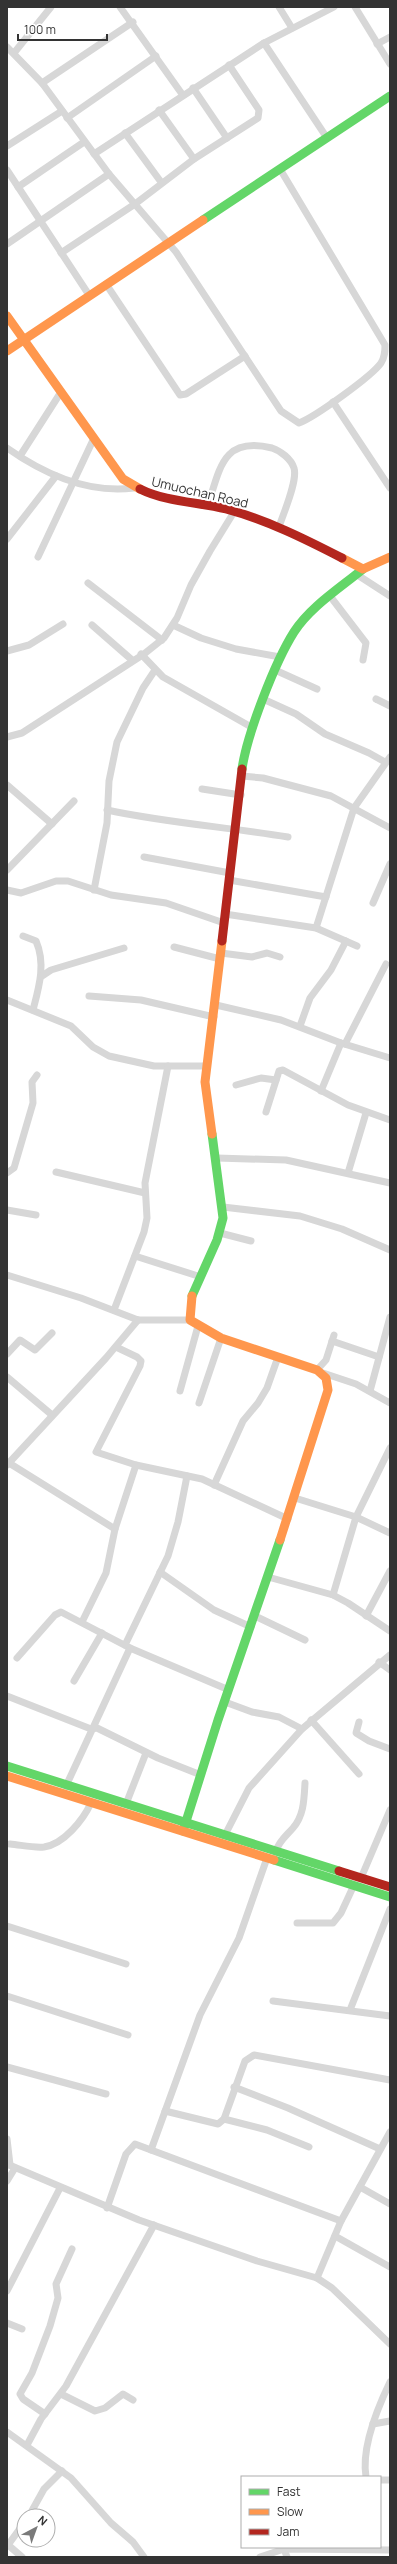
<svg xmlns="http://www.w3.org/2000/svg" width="397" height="2564" viewBox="0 0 397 2564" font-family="Manrope,sans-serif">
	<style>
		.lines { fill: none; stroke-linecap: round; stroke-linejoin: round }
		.street { stroke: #d7d7d7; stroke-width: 7 }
		.fast { stroke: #63d668; stroke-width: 9 }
		.slow { stroke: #ff974d; stroke-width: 9 }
		.jam { stroke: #b3261e; stroke-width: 9 }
		.labels { text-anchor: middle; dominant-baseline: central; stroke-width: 4; stroke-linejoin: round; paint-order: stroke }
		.street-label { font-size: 13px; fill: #333; stroke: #fff }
	</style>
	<rect width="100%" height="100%" fill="#fff"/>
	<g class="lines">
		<g class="street">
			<polyline points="120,7 182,94"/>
			<polyline points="279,7 292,28"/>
			<polyline points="355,7 390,64"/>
			<polyline points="264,43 327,138"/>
			<polyline points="377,44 390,37"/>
			<path d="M 7,47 L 42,83 L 109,174 L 176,252 L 281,411 L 299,423 C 315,417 372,376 381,363 C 385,357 385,351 385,345 L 280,169"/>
			<polyline points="14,53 51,7"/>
			<polyline points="42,83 133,22"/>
			<polyline points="193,88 227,138"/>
			<polyline points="159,110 194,159"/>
			<polyline points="67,118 156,56"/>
			<polyline points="125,133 161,182"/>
			<polyline points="7,146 62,111"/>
			<polyline points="94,154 264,43 334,7"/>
			<polyline points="7,170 89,295"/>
			<polyline points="18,187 84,142"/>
			<polyline points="7,244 109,174"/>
			<polyline points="61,253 135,204 194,159 258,118 259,110 229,65"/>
			<polyline points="106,284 180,395 186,394 245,356"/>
			<polyline points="333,402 390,488"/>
			<path d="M 7,448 C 44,474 87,494 134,488"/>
			<polyline points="20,456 61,392"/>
			<path d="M 208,505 C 220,468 223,436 272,448 C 281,451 291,459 294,468 C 298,481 283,514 279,527"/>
			<polyline points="7,539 56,476"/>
			<polyline points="38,557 94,438"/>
			<polyline points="356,574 390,596"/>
			<polyline points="88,583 162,640"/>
			<polyline points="330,596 366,643 363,660"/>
			<polyline points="92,625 132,660"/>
			<polyline points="173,625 201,638 236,649 280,657"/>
			<polyline points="7,651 29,645 63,624"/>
			<polyline points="141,654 163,677 253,728"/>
			<polyline points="275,670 317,689"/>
			<polyline points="263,699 296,714 325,734 369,753 385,762"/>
			<polyline points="376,699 390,706"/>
			<polyline points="7,737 22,733 144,654 164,638 177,618 191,585 210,551 234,512"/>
			<polyline points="242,776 263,778 331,796 390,828"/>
			<polyline points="7,785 52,824"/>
			<polyline points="202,789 241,795"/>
			<path d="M 107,810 C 167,823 228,827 288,837"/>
			<polyline points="144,857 230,873"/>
			<polyline points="7,870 74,801"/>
			<polyline points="229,880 326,897"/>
			<polyline points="7,890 21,893 56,881 68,881 111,895 166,903 224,923"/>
			<polyline points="94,890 107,823 109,781 117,742 143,688 155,670"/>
			<polyline points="373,903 390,864"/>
			<polyline points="225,914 316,928 357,946"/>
			<polyline points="316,928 354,808 390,757"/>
			<path d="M 23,936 L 36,941 C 46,964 39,987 33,1010"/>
			<polyline points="174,947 220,959"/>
			<polyline points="221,953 252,957 267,953 280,957"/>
			<polyline points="42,976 51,970 124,948"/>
			<polyline points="89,996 141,1000 214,1017"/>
			<polyline points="7,1000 71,1026 93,1047 109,1056 154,1066 205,1066"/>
			<polyline points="216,1005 281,1020 341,1043 390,1058"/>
			<polyline points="300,1026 310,998 331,970 346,941"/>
			<polyline points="345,1044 386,964"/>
			<polyline points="236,1085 261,1078 276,1080"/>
			<polyline points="321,1091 341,1043"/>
			<polyline points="266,1112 279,1071 283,1070 348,1105 390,1120"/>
			<polyline points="217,1158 286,1160 390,1183"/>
			<polyline points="56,1172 145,1193"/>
			<polyline points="7,1173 14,1168 33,1103 32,1082 37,1075"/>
			<polyline points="348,1173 366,1113"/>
			<polyline points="223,1207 300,1216 342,1229 390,1250"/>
			<polyline points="7,1210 36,1215"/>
			<polyline points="220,1233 251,1241"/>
			<polyline points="135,1256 201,1277"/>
			<polyline points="7,1275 81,1298 138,1320 190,1320"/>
			<polyline points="114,1310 144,1232 147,1218 145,1183 168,1066"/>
			<polyline points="332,1341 379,1357"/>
			<polyline points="116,1347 137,1357 141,1361 140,1366 96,1452 136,1465 202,1479 288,1519"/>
			<polyline points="7,1354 20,1340 35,1350 52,1333"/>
			<polyline points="317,1370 326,1360 334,1335"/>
			<polyline points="323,1373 356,1384 390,1403"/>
			<polyline points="7,1377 52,1415"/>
			<polyline points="180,1391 198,1326"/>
			<polyline points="370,1391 390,1317"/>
			<polyline points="199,1403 221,1338"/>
			<polyline points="9,1463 115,1529"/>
			<polyline points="7,1465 106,1358 138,1320"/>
			<polyline points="214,1485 243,1421 258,1403 267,1388 278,1357"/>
			<polyline points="295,1498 356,1517 390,1533"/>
			<polyline points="160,1572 214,1610 251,1627"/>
			<polyline points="268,1577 333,1595 348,1603 390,1631"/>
			<polyline points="333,1595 356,1517 390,1448"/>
			<polyline points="255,1616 305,1640"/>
			<polyline points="366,1616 390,1571"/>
			<polyline points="82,1622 106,1573 115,1529 136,1465"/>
			<polyline points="125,1645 168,1556 178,1522 187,1476"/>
			<polyline points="17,1658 55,1615 61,1612 130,1648 229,1690"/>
			<polyline points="379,1662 390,1670"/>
			<polyline points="74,1681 102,1633"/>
			<polyline points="7,1696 91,1729 97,1728 158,1758 201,1775"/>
			<polyline points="225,1702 252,1712 279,1717 302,1729"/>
			<polyline points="311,1720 359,1774"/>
			<polyline points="359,1722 356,1733 369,1741 390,1749"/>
			<polyline points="66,1786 130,1648"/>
			<polyline points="126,1804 146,1753"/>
			<polyline points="225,1835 249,1788 302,1729 390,1655"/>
			<path d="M 10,1844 C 21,1845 33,1848 44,1847 C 64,1844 83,1820 91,1803"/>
			<path d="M 276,1851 C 279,1841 286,1836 293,1828 C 304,1815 304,1800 305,1783"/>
			<polyline points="361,1878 390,1810"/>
			<polyline points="297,1923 333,1923 341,1913 354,1885"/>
			<polyline points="7,1926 126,1964"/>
			<polyline points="7,1996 128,2035"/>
			<polyline points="273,2001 390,2016"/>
			<polyline points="350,2010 390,1909"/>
			<polyline points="7,2067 106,2094"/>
			<polyline points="234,2087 288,2108 380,2149"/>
			<polyline points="165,2111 218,2124 224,2119 245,2061 254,2055 390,2080"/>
			<polyline points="224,2119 267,2130 309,2147"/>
			<polyline points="7,2139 10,2165"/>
			<polyline points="151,2150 200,2015 239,1938 267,1858"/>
			<polyline points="7,2164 139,2220 257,2261 317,2278 332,2288 390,2344"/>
			<polyline points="7,2181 15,2168"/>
			<polyline points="360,2187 390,2204"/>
			<polyline points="107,2208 126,2154 135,2144 341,2221"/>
			<polyline points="335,2236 390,2267"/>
			<polyline points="317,2278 341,2221 390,2132"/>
			<polyline points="7,2291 60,2188"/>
			<polyline points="7,2323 22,2329"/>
			<polyline points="61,2394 95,2411 105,2408 123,2394 133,2400"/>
			<polyline points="45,2414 23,2399 20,2394 32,2373 50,2326 58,2298 56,2284 72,2249"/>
			<polyline points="373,2424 390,2421"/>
			<polyline points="7,2432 71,2478 111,2523 133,2542 144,2557"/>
			<polyline points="27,2445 41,2419 66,2386 154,2225"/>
			<path d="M 366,2477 C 361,2447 377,2409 390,2382"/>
			<polyline points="380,2480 390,2480"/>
			<polyline points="29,2516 44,2489 62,2471"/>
			<polyline points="7,2544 22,2557"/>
			<polyline points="8,2545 24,2523"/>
			<polyline points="284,2549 287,2557"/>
			<polyline points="260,2557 284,2549 390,2550"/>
		</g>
		<g class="fast">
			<polyline points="203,220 390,96"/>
			<path d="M 242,769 C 247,734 275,662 294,632 C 310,607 340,588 363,569"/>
			<polyline points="192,1296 217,1240 223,1218 212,1134"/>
			<polyline points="7,1766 339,1871"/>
			<polyline points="183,1831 218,1720 280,1540"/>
			<polyline points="274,1860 390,1897"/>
		</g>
		<g class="slow">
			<polyline points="7,316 123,479 140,489"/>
			<polyline points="7,351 203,220"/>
			<polyline points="342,558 363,569 390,557"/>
			<polyline points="212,1134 205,1082 222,941"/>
			<polyline points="192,1296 190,1320 221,1338 317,1370 326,1378 328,1390 280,1540"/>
			<polyline points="7,1776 274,1860"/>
		</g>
		<g class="jam">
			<path d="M 140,489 C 166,502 198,502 226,509 C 267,520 305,539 342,558"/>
			<polyline points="222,941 242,769"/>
			<polyline points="339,1871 390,1887"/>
		</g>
	</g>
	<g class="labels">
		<g class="street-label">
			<text transform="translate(200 492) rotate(13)">Umuochan Road</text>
		</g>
	</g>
	<rect width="397" height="2564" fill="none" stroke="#333333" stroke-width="16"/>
	<rect x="241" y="2476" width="140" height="72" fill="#ffffff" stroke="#adadad"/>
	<rect x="249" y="2489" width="20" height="6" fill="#63d668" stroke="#adadad"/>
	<text x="277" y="2496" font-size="12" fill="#333333">Fast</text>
	<rect x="249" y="2509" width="20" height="6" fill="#ff974d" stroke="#adadad"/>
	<text x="277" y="2516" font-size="12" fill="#333333">Slow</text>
	<rect x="249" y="2529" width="20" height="6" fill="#b3261e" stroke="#adadad"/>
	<text x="277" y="2536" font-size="12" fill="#333333">Jam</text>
	<g transform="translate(36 2528) rotate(41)"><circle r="19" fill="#ffffff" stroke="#adadad"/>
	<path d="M0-3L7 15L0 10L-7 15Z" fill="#7a7a7a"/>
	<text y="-6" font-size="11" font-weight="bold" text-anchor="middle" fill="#333333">N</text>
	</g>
	<path d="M18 34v6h89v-6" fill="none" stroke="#333333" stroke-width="2"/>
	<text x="24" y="34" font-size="12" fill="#333333" stroke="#ffffff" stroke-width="3" paint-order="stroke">100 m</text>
</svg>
